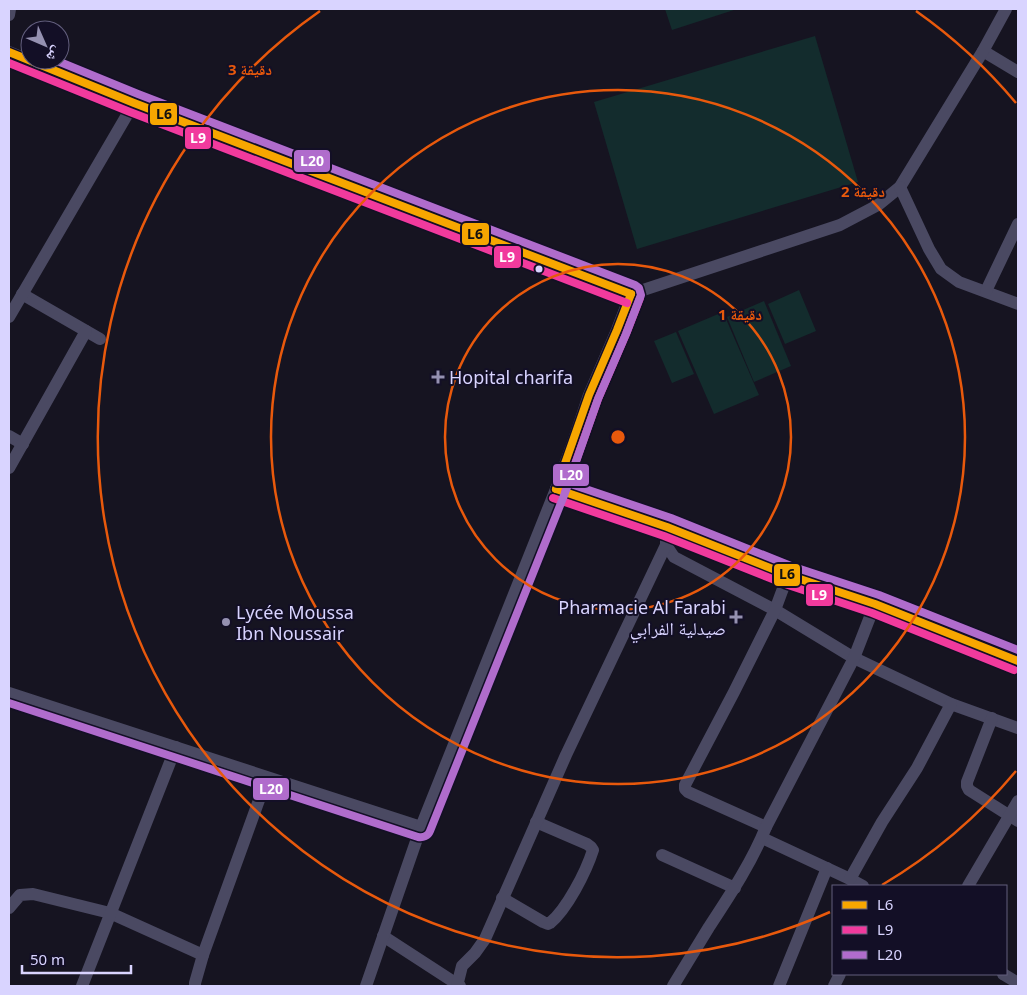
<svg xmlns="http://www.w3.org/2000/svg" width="1027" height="995" viewBox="0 0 1027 995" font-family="'Noto Sans','Noto Naskh Arabic',sans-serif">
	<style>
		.green { fill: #132c2d }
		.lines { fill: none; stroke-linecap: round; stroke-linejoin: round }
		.street { stroke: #4a4962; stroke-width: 12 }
		.bus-1-casing { stroke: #130f26; stroke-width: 11 }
		.bus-2-casing { stroke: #130f26; stroke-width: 11 }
		.bus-3-casing { stroke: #130f26; stroke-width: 11 }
		.bus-1 { stroke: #f7a600; stroke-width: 8 }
		.bus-2 { stroke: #f13a9d; stroke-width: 8 }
		.bus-3 { stroke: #b06ccc; stroke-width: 8 }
		.ring { fill: none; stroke: #e8590c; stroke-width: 2.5 }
		.bus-dot { fill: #d9d4ff; stroke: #130f26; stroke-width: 2 }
		.poi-dot { fill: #9591b1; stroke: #130f26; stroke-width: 2 }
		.labels { text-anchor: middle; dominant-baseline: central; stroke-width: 4; stroke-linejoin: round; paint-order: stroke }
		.poi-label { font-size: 18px; fill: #d9d4ff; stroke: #130f26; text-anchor: start }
		.centre { fill: #e8590c; stroke: #130f26; stroke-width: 2.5 }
		.ring-label { font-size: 15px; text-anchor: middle; font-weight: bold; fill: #e8590c; stroke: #130f26; stroke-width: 4; stroke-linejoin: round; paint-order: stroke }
		.line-badge { stroke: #130f26; stroke-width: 2 }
		.badge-label { font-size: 14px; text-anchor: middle; font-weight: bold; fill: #fff }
		.pale-badge-label { font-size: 14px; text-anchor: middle; font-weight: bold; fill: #111 }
	</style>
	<rect width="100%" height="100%" fill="#161421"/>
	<g class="green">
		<polygon points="665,9 737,9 672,30"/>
		<polygon points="815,36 858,182 637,249 594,102"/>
		<polygon points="799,290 816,331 785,344 768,304"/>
		<polygon points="764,301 791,366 754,382 727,317"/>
		<polygon points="723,312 759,395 714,414 678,331"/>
		<polygon points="676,332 694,374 672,383 654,341"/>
	</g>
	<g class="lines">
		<g class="street">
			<polyline points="9,15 10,9"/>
			<polyline points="983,51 1018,72"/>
			<polyline points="9,52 134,103 631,294 840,225 878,205 900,187 983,51 1006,9"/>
			<polyline points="900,187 929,249 941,269 959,282 1018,304"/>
			<polyline points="986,291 1018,224"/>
			<polyline points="22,294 100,339"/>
			<polyline points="9,317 134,103"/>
			<polyline points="9,436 23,444"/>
			<polyline points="9,468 86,331"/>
			<polyline points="556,489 667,527 788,575 875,604 1018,661"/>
			<polyline points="666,540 666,545 674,557 775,610 854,658 951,704 1018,728"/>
			<polyline points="9,693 421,827"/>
			<polyline points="992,718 967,782 967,786 969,790 1018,821"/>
			<polyline points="766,827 688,792 685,789 685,785 734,692 775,610 788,575"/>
			<polyline points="762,838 850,879 863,886"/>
			<polyline points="662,855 735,888"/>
			<polyline points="850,879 882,822 917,768 951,704"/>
			<polyline points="968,886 1018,801"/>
			<path d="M 502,898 L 543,922 L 548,924 L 550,923 C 567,909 586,872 593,850 L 591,847 L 587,844 L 536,822"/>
			<polyline points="9,908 20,895 33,894 110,913 203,955"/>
			<polyline points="383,936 460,986"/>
			<polyline points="1003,974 1018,983"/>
			<polyline points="82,986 176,747"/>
			<polyline points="195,986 195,983 203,955 267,778"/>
			<polyline points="366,986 421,827 556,489 575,437 589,395 617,330 631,294"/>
			<polyline points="457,986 462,966 475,953 485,939 566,755 666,545"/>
			<path d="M 673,986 C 685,966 697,947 709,927 C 730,895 752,862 766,827 L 854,658 L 875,604"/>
			<polyline points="779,986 827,868"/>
			<polyline points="834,986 840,974"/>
		</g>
		<g class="bus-1-casing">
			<g id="bus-1">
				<polyline points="9,52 134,103 631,294"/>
				<polyline points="556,489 667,527 788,575 875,604 1018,661"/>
				<polyline points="556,489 589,395 617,330 631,294"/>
			</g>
		</g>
		<g class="bus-2-casing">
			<g id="bus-2">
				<polyline points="9,63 130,112 627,303"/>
				<polyline points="565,492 598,399 626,334 640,298"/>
				<polyline points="553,498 664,536 785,584 872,613 1014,670"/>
			</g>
		</g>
		<g class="bus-3-casing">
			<g id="bus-3">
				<polyline points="559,480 671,518 791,566 879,595 1018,650"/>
				<path d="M 9,703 L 418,837 C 423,838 428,836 430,831 L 565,493 L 598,399 L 626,334 L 641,295 L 639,288 L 635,285 L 138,94 L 55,60"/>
			</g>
		</g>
		<use href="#bus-1" class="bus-1"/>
		<use href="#bus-2" class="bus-2"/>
		<use href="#bus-3" class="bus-3"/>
	</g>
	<g class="ring">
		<circle cx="618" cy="437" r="173"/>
		<circle cx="618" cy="437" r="347"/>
		<path d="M1016 771A520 520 0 0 1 882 885M830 912A520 520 0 0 1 320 11M916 11A520 520 0 0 1 1016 103"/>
	</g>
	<circle class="bus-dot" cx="539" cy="269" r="4.5"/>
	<g class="poi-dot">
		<path d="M435.5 369.5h5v5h5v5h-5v5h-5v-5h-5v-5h5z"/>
		<path d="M733.5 609.5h5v5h5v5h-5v5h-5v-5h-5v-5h5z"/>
		<circle cx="226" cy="622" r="5"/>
	</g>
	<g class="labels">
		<g class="poi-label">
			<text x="449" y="377">Hopital charifa</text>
			<text x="726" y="607" text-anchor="end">Pharmacie Al Farabi<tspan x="726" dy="21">صيدلية الفرابي</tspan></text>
			<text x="236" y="612">Lycée Moussa<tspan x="236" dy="21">Ibn Noussair</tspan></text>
		</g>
	</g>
	<circle cx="618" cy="437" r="8" class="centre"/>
	<g class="ring-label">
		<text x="250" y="75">3 دقيقة</text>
		<text x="863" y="197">2 دقيقة</text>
		<text x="740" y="320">1 دقيقة</text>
	</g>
	<g class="line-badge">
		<rect x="149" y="102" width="29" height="24" rx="5" fill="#f7a600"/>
		<rect x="184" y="126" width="28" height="24" rx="5" fill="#f13a9d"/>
		<rect x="293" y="149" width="38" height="24" rx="5" fill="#b06ccc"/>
		<rect x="461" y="222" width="29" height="24" rx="5" fill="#f7a600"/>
		<rect x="493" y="245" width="29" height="24" rx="5" fill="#f13a9d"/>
		<rect x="552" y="463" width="38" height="24" rx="5" fill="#b06ccc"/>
		<rect x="773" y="563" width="28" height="24" rx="5" fill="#f7a600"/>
		<rect x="805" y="583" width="29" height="24" rx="5" fill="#f13a9d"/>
		<rect x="252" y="777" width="38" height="24" rx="5" fill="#b06ccc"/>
	</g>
	<g class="badge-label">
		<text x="198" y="143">L9</text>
		<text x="312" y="166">L20</text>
		<text x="507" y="262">L9</text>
		<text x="571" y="480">L20</text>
		<text x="819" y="600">L9</text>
		<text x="271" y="794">L20</text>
	</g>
	<g class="pale-badge-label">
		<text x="164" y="119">L6</text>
		<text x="475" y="239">L6</text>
		<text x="787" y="579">L6</text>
	</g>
	<rect width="1027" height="995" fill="none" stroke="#d9d4ff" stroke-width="20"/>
	<rect x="832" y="885" width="175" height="90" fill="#130f26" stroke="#625e7d"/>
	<rect x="842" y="901" width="25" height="8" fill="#f7a600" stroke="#625e7d"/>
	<text x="877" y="910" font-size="15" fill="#d9d4ff">L6</text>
	<rect x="842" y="926" width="25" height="8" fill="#f13a9d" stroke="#625e7d"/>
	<text x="877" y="935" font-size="15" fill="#d9d4ff">L9</text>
	<rect x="842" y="951" width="25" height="8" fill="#b06ccc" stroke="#625e7d"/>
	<text x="877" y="960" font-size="15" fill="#d9d4ff">L20</text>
	<g transform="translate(45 45) rotate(135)"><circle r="24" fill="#130f26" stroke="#625e7d"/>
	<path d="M0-4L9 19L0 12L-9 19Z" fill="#9591b1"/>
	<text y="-8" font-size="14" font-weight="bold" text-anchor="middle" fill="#d9d4ff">ش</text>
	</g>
	<path d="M22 965v8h109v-8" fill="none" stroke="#d9d4ff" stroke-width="2.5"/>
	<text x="30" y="965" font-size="15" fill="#d9d4ff" stroke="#130f26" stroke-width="4" paint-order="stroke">50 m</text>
</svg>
